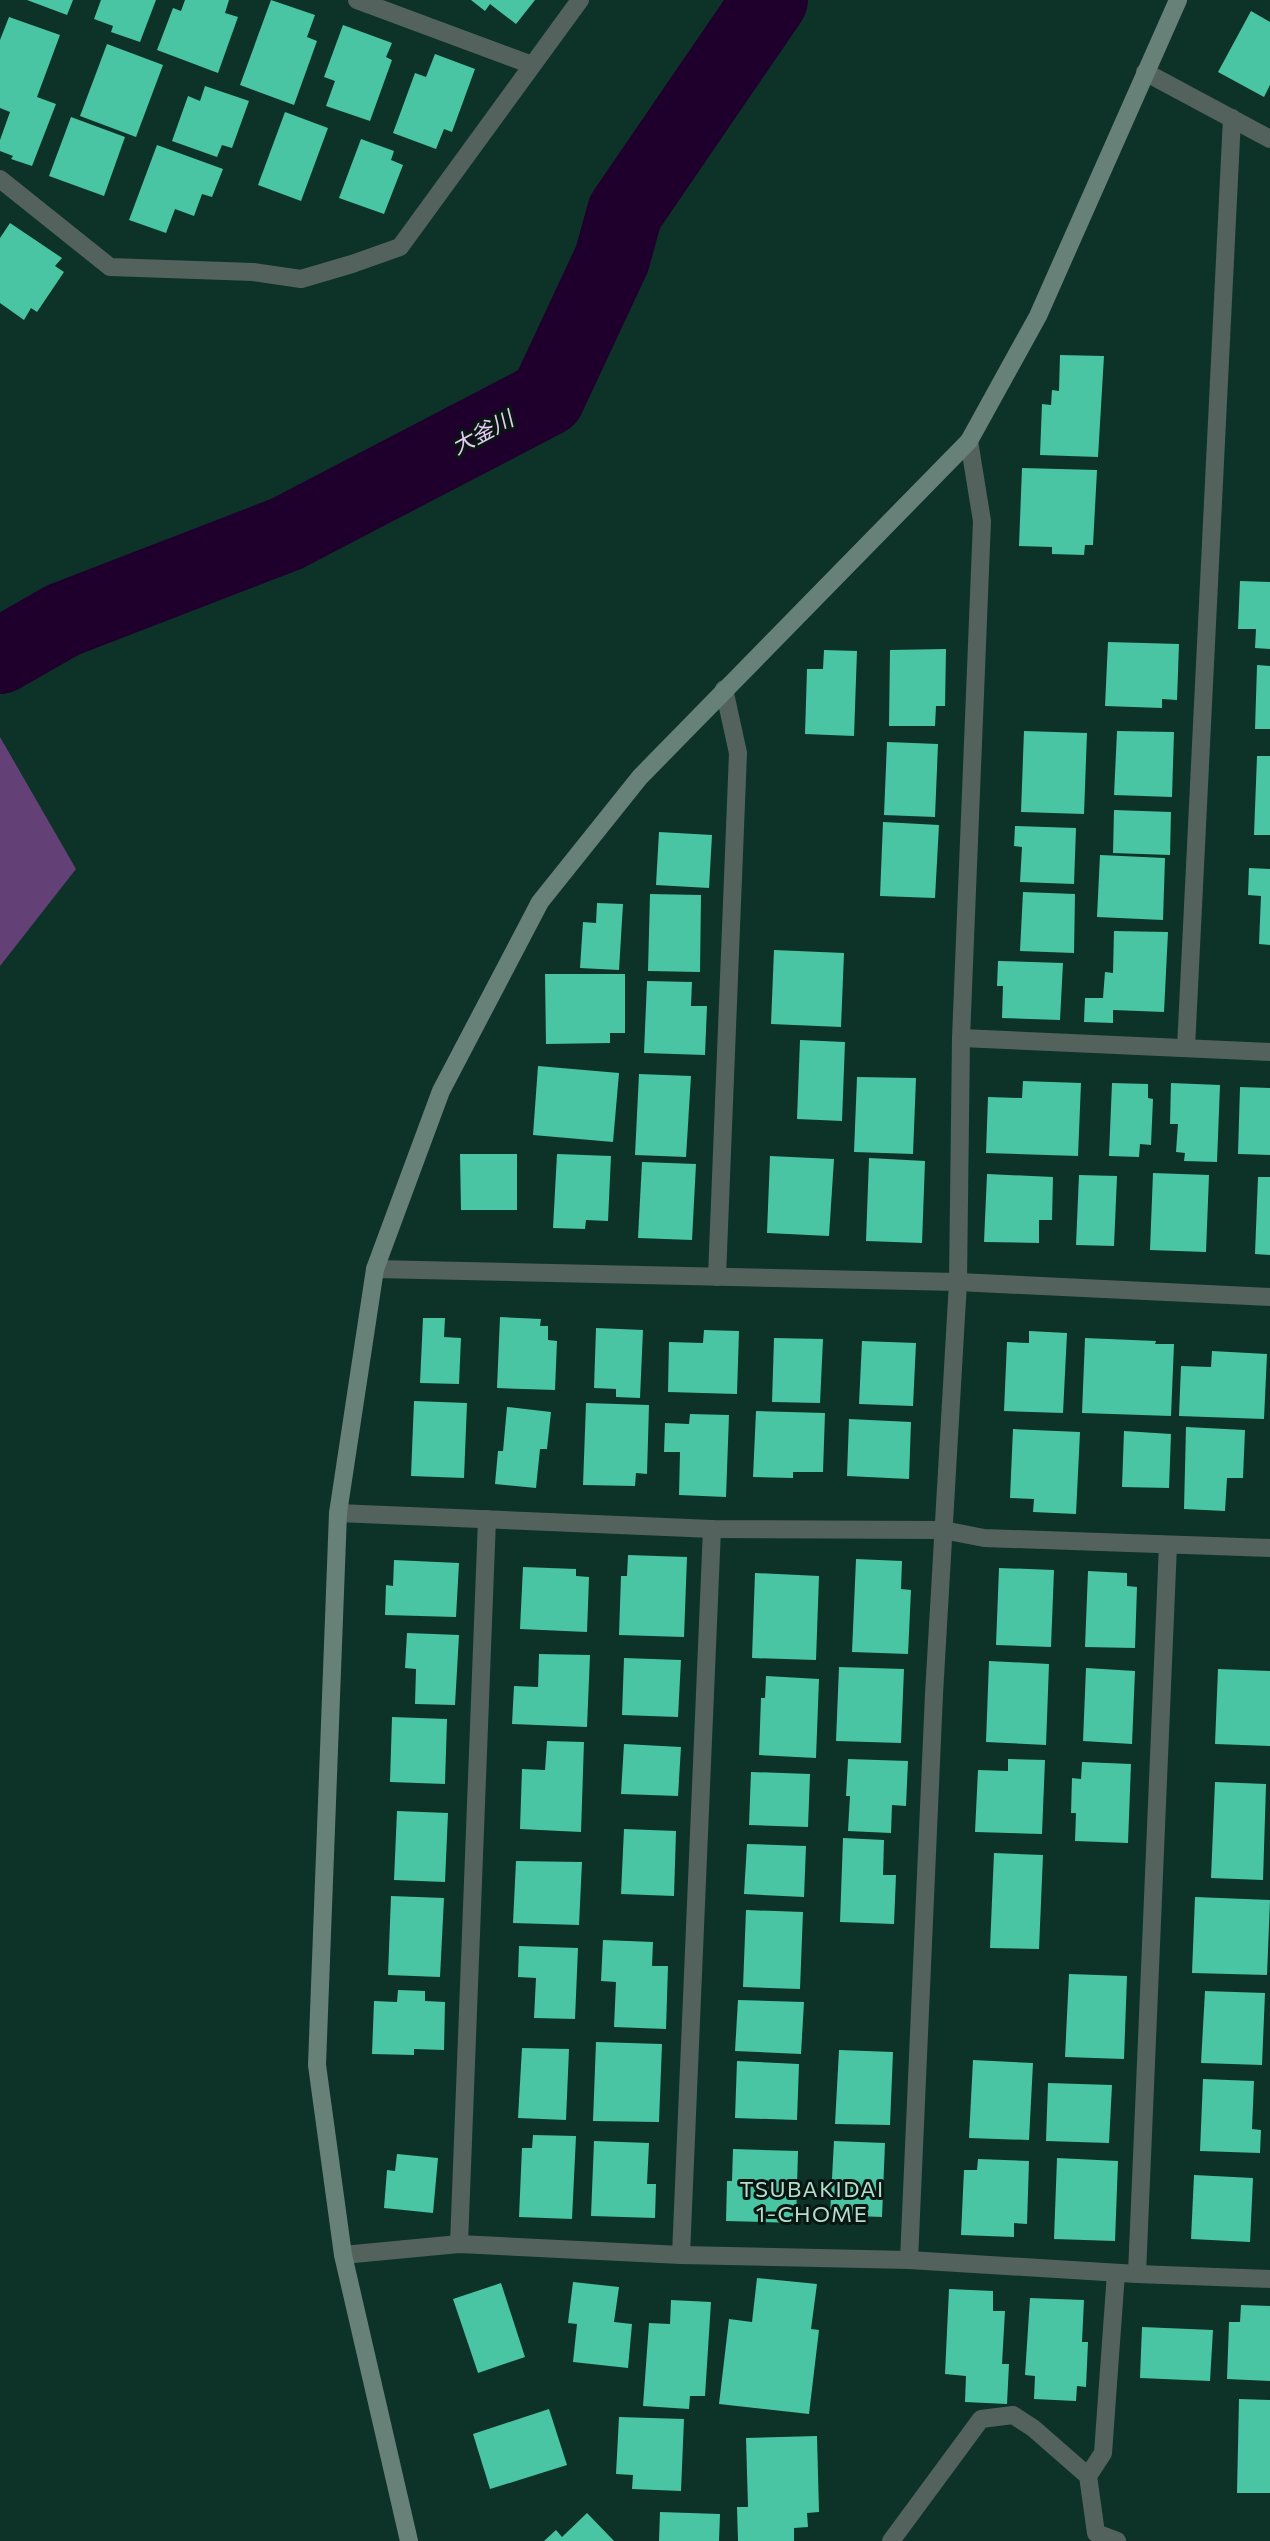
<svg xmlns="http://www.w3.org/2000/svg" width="1270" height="2541" viewBox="0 0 1270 2541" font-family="Commissioner,'Noto Sans JP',sans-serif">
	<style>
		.green { fill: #634076 }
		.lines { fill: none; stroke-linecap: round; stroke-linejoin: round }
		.river { stroke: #1f002d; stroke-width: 76 }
		.building { fill: #49c5a3 }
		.street { stroke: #53625c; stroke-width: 18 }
		.secondary { stroke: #688178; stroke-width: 18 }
		.labels { text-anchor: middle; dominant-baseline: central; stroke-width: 6; stroke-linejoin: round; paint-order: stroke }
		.water-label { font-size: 22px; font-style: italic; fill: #e5cbf3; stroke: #081712 }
		.neighbourhood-label { font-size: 22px; letter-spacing: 1.5px; fill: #b5ddce; stroke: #081712 }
	</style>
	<rect width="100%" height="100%" fill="#0d3328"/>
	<polygon class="green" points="0,737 76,869 0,966"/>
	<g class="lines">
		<polyline class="river" points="0,656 63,620 286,534 547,398 612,259 625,212 770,0"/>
	</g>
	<g class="building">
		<polygon points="27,0 73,0 67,15"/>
		<polygon points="101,0 156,0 140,42 111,32 113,26 94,19"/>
		<polygon points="185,0 229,0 225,13 238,17 218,73 157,50 173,8 181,11"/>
		<polygon points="271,0 315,15 307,37 317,41 294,105 240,85"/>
		<polygon points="471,0 535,0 516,24 490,4 485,11"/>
		<polygon points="1251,11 1270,22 1270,85 1264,97 1218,72"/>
		<polygon points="9,17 60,35 37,97 56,104 32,166 11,159 13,156 0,151 0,140 10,112 0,108 0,40"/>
		<polygon points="343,25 392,43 386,57 392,60 370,121 326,106 335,81 324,77"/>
		<polygon points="107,44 163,65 136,137 80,116"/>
		<polygon points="435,54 475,69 452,132 444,129 436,149 393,133 415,73 426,77"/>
		<polygon points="205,86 249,101 232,148 222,145 217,157 172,141 188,96 200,101"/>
		<polygon points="285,112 328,128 301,201 258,185"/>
		<polygon points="71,117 125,137 104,196 49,176"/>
		<polygon points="361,139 394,151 391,160 403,165 384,214 339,198"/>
		<polygon points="157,145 223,169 212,197 202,194 194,216 175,209 166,233 129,220"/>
		<polygon points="10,223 62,258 55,266 64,272 37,312 31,308 24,320 0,303 0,238"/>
		<polygon points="1060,355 1104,356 1098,457 1040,455 1042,404 1051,405 1052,390 1059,391"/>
		<polygon points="1022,468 1097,470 1093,545 1085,545 1084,555 1052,554 1052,547 1019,546"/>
		<polygon points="1240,581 1270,582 1270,649 1255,648 1256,629 1238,629"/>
		<polygon points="1108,642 1179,644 1177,700 1162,699 1162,708 1105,706"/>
		<polygon points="946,649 945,706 936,706 935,726 889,726 890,650"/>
		<polygon points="824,650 857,651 854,736 805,734 807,669 823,669"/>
		<polygon points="1257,665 1270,666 1270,729 1255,729"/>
		<polygon points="1024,731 1087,733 1084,814 1021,812"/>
		<polygon points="1117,731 1174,732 1172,797 1114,795"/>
		<polygon points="887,742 938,744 935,817 884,815"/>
		<polygon points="1257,756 1270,756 1270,835 1254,835"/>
		<polygon points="1114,810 1171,812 1170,855 1113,853"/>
		<polygon points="883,822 939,825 935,898 880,896"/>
		<polygon points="1015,826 1076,828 1074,884 1020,882 1022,847 1014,846"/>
		<polygon points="659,832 712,835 709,888 656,885"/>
		<polygon points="1100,855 1165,858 1163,920 1097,917"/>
		<polygon points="1249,868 1270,869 1270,945 1259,944 1261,896 1248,895"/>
		<polygon points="1023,892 1075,894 1074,953 1020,951"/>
		<polygon points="650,894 701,895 700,972 648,971"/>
		<polygon points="597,903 623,904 619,970 580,968 583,922 596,923"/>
		<polygon points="1114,931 1168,932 1164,1012 1113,1010 1113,1023 1084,1022 1085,998 1103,998 1105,972 1113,973"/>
		<polygon points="774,950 844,953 841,1027 771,1024"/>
		<polygon points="998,961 1063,963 1060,1020 1002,1018 1003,986 997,986"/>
		<polygon points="545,974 625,974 625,1033 610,1033 610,1043 546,1044"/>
		<polygon points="647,981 692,982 691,1006 707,1006 705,1055 644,1053"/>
		<polygon points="800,1040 845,1042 842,1121 797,1119"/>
		<polygon points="538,1066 619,1073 613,1142 533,1135"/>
		<polygon points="639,1074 691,1076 686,1157 635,1155"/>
		<polygon points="857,1077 916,1078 913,1154 854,1152"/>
		<polygon points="1023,1081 1081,1083 1078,1156 986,1153 988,1097 1022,1098"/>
		<polygon points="1112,1083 1148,1084 1148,1098 1153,1099 1151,1145 1140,1144 1139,1157 1109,1156"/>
		<polygon points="1171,1083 1220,1085 1217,1162 1184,1161 1185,1153 1176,1152 1178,1124 1170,1124"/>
		<polygon points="1240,1087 1270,1088 1270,1155 1238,1154"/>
		<polygon points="460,1154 517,1154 517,1210 461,1210"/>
		<polygon points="557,1154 611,1156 608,1221 586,1220 585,1229 553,1228"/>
		<polygon points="770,1156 834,1159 829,1236 767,1233"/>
		<polygon points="869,1158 925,1161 922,1243 866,1241"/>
		<polygon points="642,1162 696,1164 692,1240 638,1238"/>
		<polygon points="1153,1173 1209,1175 1206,1252 1150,1250"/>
		<polygon points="987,1174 1053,1177 1052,1220 1039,1220 1039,1243 984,1242"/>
		<polygon points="1079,1175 1117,1176 1114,1246 1076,1245"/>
		<polygon points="1258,1177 1270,1177 1270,1255 1255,1254"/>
		<polygon points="500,1317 541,1319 540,1326 548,1326 548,1340 557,1341 555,1390 497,1388"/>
		<polygon points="423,1318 445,1318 444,1337 461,1338 459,1384 420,1383"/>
		<polygon points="596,1328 643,1330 640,1398 616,1397 616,1389 594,1388"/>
		<polygon points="704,1330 739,1331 737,1394 668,1392 669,1342 703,1343"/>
		<polygon points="1029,1331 1067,1333 1063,1413 1004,1411 1007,1342 1029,1343"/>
		<polygon points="774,1338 823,1339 820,1403 772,1402"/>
		<polygon points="1085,1338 1156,1341 1155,1344 1174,1344 1171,1416 1082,1413"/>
		<polygon points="862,1341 916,1343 913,1406 859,1404"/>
		<polygon points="1212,1351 1267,1354 1264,1419 1179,1416 1181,1366 1211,1367"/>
		<polygon points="414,1401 467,1403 464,1478 411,1476"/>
		<polygon points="586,1403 649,1405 647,1474 636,1473 635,1486 583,1485"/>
		<polygon points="507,1407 551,1412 547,1449 540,1449 536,1488 495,1484 498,1451 503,1451"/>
		<polygon points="756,1411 825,1413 823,1472 793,1472 793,1478 753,1477"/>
		<polygon points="690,1414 729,1415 726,1497 679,1495 680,1452 664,1452 665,1423 689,1424"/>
		<polygon points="849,1419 911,1422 909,1479 847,1476"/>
		<polygon points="1186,1427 1245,1430 1243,1478 1227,1478 1225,1511 1184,1509"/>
		<polygon points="1013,1429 1080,1432 1076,1514 1033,1512 1034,1499 1010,1498"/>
		<polygon points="1124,1431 1171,1434 1169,1488 1122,1487"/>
		<polygon points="628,1555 687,1557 684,1637 619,1635 621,1576 627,1576"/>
		<polygon points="856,1559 902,1561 901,1589 911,1590 908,1654 852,1652"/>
		<polygon points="394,1560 459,1563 456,1617 385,1615 386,1585 393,1586"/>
		<polygon points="523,1567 576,1569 576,1576 589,1577 587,1632 520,1629"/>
		<polygon points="999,1568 1054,1570 1051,1647 996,1645"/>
		<polygon points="1088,1571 1127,1573 1127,1586 1137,1587 1135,1648 1085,1647"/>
		<polygon points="755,1573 819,1576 816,1660 752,1658"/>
		<polygon points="407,1633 459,1635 455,1705 415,1704 416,1669 405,1668"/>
		<polygon points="539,1654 590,1655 587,1727 512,1724 514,1686 538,1687"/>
		<polygon points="624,1658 681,1660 678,1717 622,1715"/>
		<polygon points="989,1661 1049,1664 1046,1745 986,1742"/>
		<polygon points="839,1667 904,1669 901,1743 836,1741"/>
		<polygon points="1086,1668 1135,1671 1132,1744 1083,1741"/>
		<polygon points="1218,1669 1270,1671 1270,1746 1215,1744"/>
		<polygon points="766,1676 819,1679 816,1758 759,1755 761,1698 765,1698"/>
		<polygon points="392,1717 447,1719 445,1784 390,1782"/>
		<polygon points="547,1741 584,1742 581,1832 520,1829 522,1769 545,1770"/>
		<polygon points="624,1744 681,1747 678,1796 621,1794"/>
		<polygon points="848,1759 908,1761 906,1806 892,1805 891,1833 848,1831 850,1796 846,1796"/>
		<polygon points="1008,1759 1045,1760 1042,1834 975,1832 978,1770 1008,1771"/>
		<polygon points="1082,1762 1131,1764 1128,1843 1075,1841 1076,1813 1071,1813 1072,1778 1081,1779"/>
		<polygon points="751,1772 810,1774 808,1827 749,1825"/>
		<polygon points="1215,1782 1266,1784 1263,1880 1211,1878"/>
		<polygon points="397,1811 448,1813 445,1882 394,1880"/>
		<polygon points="624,1829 676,1831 674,1896 621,1894"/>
		<polygon points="843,1838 884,1840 883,1875 896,1875 894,1924 840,1922"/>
		<polygon points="747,1844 806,1846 804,1897 744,1894"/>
		<polygon points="994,1853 1043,1855 1039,1949 990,1948"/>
		<polygon points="516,1861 582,1862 579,1925 513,1923"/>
		<polygon points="391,1896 444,1898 440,1977 388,1975"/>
		<polygon points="1195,1897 1270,1900 1267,1975 1192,1973"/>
		<polygon points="746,1910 803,1912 800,1989 743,1987"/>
		<polygon points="603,1940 653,1942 652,1966 668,1966 666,2029 614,2027 616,1982 601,1981"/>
		<polygon points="519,1946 578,1948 575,2019 534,2018 536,1978 518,1977"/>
		<polygon points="1069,1974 1127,1976 1124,2059 1065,2057"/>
		<polygon points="398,1990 425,1991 425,2001 445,2002 444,2050 414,2049 414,2055 372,2054 374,2001 397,2002"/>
		<polygon points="1205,1991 1265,1993 1262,2065 1201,2063"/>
		<polygon points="738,2000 804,2002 801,2054 735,2051"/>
		<polygon points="596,2042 662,2044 659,2122 593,2121"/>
		<polygon points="522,2048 569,2049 566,2120 518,2118"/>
		<polygon points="839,2050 893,2052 890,2125 835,2124"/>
		<polygon points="973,2060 1033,2063 1029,2140 969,2138"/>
		<polygon points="737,2061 799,2064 797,2120 735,2118"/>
		<polygon points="1203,2079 1254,2081 1252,2129 1261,2130 1260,2153 1200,2151"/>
		<polygon points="1048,2083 1112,2085 1109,2143 1046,2141"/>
		<polygon points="533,2135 576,2136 572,2219 519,2217 522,2148 532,2148"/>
		<polygon points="594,2141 649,2143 647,2184 656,2184 655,2218 591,2216"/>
		<polygon points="834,2141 885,2143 882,2217 830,2215"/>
		<polygon points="733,2149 798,2151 796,2223 726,2221 727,2181 732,2181"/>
		<polygon points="397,2154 438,2158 433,2213 384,2208 387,2170 395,2171"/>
		<polygon points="1057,2158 1118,2161 1115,2241 1054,2239"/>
		<polygon points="978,2159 1029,2161 1027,2224 1014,2223 1014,2237 961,2235 964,2170 977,2170"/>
		<polygon points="1194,2175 1253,2178 1250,2242 1191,2239"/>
		<polygon points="757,2278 817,2284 811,2329 819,2330 809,2414 719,2404 729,2319 752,2322"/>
		<polygon points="573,2282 619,2287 614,2322 632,2324 628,2368 573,2362 577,2324 568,2323"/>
		<polygon points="501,2283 525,2357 478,2373 453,2299"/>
		<polygon points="949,2289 993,2291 993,2311 1005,2311 1002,2364 1009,2364 1007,2404 965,2402 966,2376 945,2374"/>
		<polygon points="1030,2298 1084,2300 1082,2342 1088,2342 1086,2387 1077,2386 1076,2401 1034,2399 1035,2376 1025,2375"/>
		<polygon points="671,2300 711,2302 705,2396 690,2396 689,2409 643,2406 649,2323 670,2324"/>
		<polygon points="1241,2305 1270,2306 1270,2381 1227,2379 1229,2322 1240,2322"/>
		<polygon points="1142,2327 1213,2330 1210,2381 1140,2378"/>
		<polygon points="1239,2399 1270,2400 1270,2493 1237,2493"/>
		<polygon points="549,2409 567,2465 490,2489 473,2434"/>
		<polygon points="619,2417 684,2419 681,2491 632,2489 633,2475 616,2474"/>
		<polygon points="817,2436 819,2512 807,2513 808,2527 794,2528 794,2541 738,2541 737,2507 748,2507 746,2438"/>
		<polygon points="660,2512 720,2514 719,2541 659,2541"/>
		<polygon points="587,2513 614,2541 544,2541 556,2530 562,2537"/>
	</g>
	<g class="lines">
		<g class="street">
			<polyline points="357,0 532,65"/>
			<polyline points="1145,72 1270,139"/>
			<polyline points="0,179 110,267 253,272 301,279 352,264 400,247 580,0"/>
			<polyline points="961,1038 1270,1052"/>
			<polyline points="1186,1048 1232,118"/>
			<polyline points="375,1269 958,1282 1270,1297"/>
			<polyline points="717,1277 738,753 724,689"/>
			<polyline points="338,1513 712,1529 943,1530 984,1538 1270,1548"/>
			<polyline points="459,2244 487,1519"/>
			<polyline points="343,2255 459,2244 681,2255 909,2260 1137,2274 1270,2279"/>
			<polyline points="681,2255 712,1529"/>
			<polyline points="909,2260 934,1694 958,1282 961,1038 982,521 969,441"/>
			<polyline points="1137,2274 1168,1545"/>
			<polyline points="1088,2476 1103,2453 1116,2273"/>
			<polyline points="891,2541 981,2419 1013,2415 1033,2428 1088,2476 1096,2533 1117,2541"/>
		</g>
		<polyline class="secondary" points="409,2541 343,2255 317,2065 338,1513 375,1269 441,1091 540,902 640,777 969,441 1038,316 1178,0"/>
	</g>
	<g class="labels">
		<g class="water-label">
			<text transform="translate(482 432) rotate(-28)">大釜川</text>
		</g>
		<g class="neighbourhood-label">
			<text x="812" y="2188">TSUBAKIDAI<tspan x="812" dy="25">1-CHOME</tspan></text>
		</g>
	</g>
</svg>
